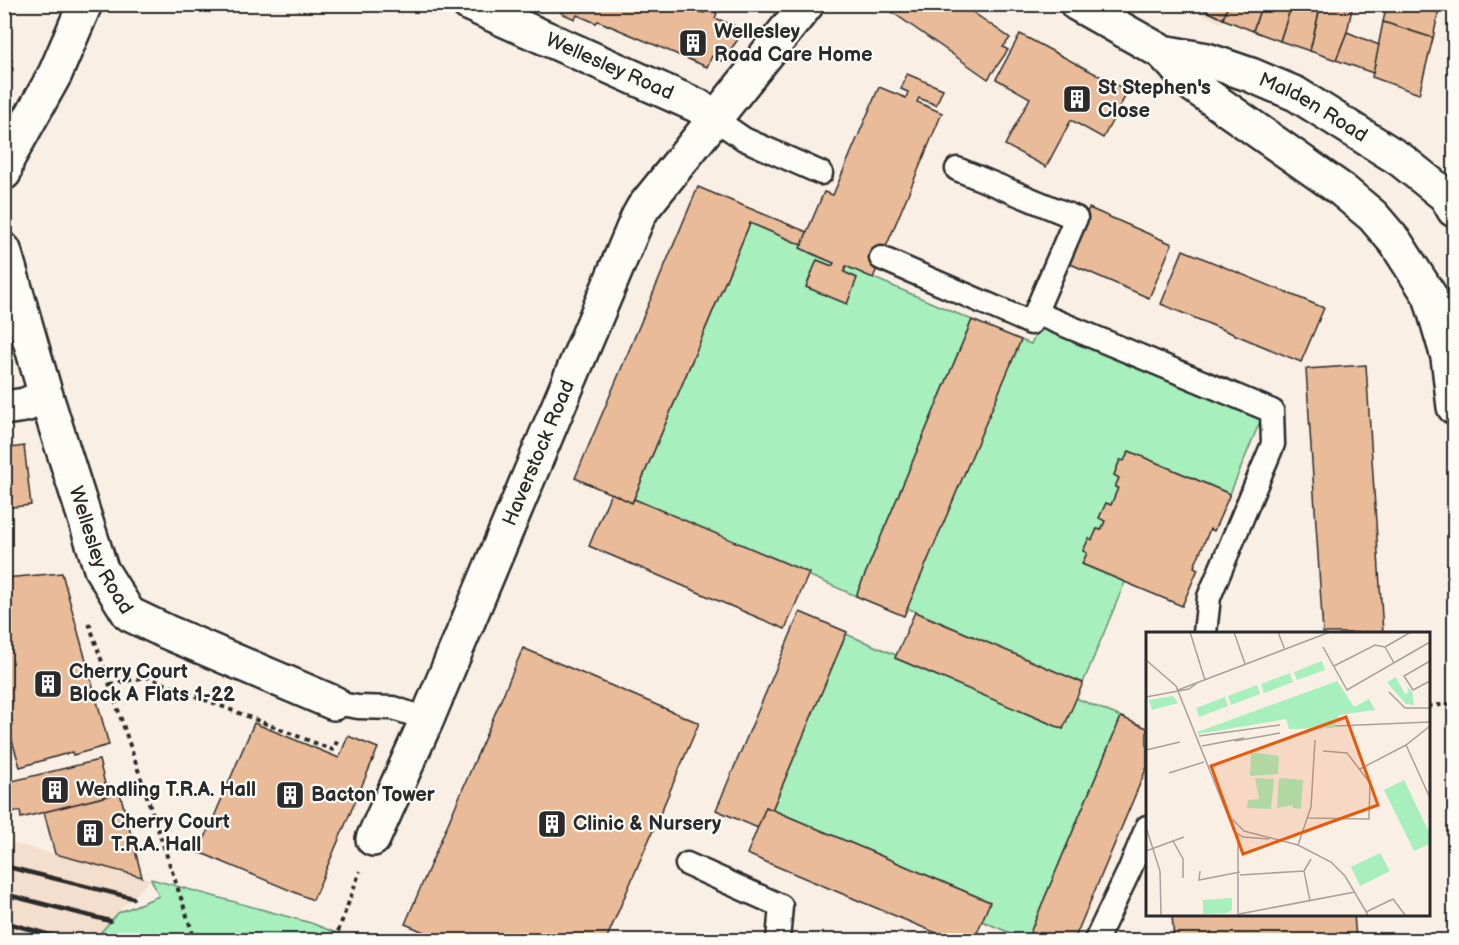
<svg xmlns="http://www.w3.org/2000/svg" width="1459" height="945" viewBox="0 0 1459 945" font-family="'Balsamiq Sans',sans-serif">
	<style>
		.built { fill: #f4dfce }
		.green { fill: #a7efbc; stroke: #698d74; stroke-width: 1.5 }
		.building { fill: #e9bb99; stroke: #2b2b2b; stroke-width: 1.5 }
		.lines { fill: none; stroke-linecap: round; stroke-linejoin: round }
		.lane-casing { stroke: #2b2b2b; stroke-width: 27 }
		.street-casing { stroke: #2b2b2b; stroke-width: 38 }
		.secondary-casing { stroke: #2b2b2b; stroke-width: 38 }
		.path { stroke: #2b2b2b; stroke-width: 4; stroke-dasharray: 4.5 4.5; stroke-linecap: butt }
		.lane { stroke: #fdfcf7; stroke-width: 22 }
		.street { stroke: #fdfcf7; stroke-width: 33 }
		.secondary { stroke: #fdfcf7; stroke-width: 33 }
		.rail { stroke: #2b2b2b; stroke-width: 4.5 }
		.labels { text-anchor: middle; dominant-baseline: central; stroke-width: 4.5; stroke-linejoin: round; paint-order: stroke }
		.poi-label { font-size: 20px; font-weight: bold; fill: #2b2b2b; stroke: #fdfcf7; text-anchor: start }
		.street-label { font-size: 20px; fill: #2b2b2b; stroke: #fdfcf7 }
		.inset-road { fill: none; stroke: #a7a19a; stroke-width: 1.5 }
		.view { fill: #e8590c; fill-opacity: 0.15; stroke: #e8590c; stroke-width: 3 }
		.inset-edge { fill: none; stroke: #2b2b2b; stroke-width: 3 }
	</style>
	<rect width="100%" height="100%" fill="#f9efe4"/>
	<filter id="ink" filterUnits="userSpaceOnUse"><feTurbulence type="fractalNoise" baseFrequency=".0167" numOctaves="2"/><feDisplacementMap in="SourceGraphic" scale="12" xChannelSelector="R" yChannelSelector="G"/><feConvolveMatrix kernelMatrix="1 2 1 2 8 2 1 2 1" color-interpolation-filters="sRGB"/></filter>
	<g filter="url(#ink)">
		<g class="built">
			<polygon points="1181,5 1229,5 1221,23"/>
			<polygon points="4,841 151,879 122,908 94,940 5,940"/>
		</g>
		<g class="green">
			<polygon points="750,223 802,245 809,253 834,263 832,266 817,260 806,287 847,303 857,278 844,272 846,266 972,320 856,596 634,499"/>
			<polygon points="1039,326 1261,419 1230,494 1129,451 1124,461 1120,460 1114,475 1119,478 1115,487 1118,488 1111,505 1106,503 1100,518 1105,521 1101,530 1097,529 1092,540 1089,539 1083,550 1087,553 1082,564 1125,582 1083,683 907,608 1021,340 1031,344"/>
			<polygon points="846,634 896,655 895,658 1063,729 1076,698 1121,717 1027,940 982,921 990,902 772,810"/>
			<polygon points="151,879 311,923 354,940 94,940 118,913 159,896"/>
		</g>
		<g class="building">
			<polygon points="550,4 700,4 698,11 704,13 706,9 717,13 715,18 745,30 722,61 712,56 707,67 598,21 596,23 577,15 575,19 561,13 563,10"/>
			<polygon points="961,4 1010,38 1003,47 1008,50 988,79 882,5"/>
			<polygon points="1198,4 1229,4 1223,19 1198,7"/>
			<polygon points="1229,4 1262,4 1253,31 1223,19"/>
			<polygon points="1262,4 1292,4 1280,41 1253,31"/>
			<polygon points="1292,4 1321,4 1310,51 1280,41"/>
			<polygon points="1321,4 1353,4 1347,32 1336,60 1310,51"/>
			<polygon points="1387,4 1421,4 1439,9 1433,38 1383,22"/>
			<polygon points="1421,4 1440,4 1439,9"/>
			<polygon points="1383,22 1433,38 1419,94 1372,77"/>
			<polygon points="1347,32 1379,45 1373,73 1336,60"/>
			<polygon points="1020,34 1128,91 1103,138 1071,120 1046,167 1005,145 1030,98 996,79"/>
			<polygon points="907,74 943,89 936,105 919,98 917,102 942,113 873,278 846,266 844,272 857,278 847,304 806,287 817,260 832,266 834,263 800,248 824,192 833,195 879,87 906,98 908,92 901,89"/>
			<polygon points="698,187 807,232 802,245 750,223 632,503 575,478"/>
			<polygon points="1089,208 1172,244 1149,298 1066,262"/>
			<polygon points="1183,250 1324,308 1301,362 1161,304"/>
			<polygon points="972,320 1021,340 904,616 856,596"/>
			<polygon points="1366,365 1383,633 1323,633 1306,369"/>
			<polygon points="24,446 31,505 4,508 4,449"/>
			<polygon points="1129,451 1230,494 1214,531 1210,529 1194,567 1198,569 1182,606 1082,564 1087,553 1083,551 1089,538 1092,540 1097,529 1101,530 1105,521 1099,518 1106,503 1111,505 1118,488 1115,487 1119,478 1114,475 1120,460 1124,461"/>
			<polygon points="611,493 632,503 634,499 809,573 785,629 589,546"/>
			<polygon points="62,573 109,745 73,755 72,752 20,767 4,714 4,578"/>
			<polygon points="800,612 847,632 772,810 766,807 758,828 716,810"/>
			<polygon points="915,612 1083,683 1063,729 895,658"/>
			<polygon points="523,648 699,723 606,940 443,940 405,924"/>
			<polygon points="1121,717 1147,728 1147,767 1074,940 1027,940"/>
			<polygon points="254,723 339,758 348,736 378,748 313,900 199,852"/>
			<polygon points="99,760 108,796 21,818 20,811 4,815 4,783"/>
			<polygon points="120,793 142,877 55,854 44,812"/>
			<polygon points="766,807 990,902 974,940 953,940 747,854"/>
			<polygon points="1194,914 1354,914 1356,940 1174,940 1172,915"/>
		</g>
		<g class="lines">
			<g class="lane-casing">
				<g id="lane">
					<polyline points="715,119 744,139 821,173"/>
					<polyline points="881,258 1031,323 1076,218 957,169"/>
					<polyline points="1036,313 1272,411 1273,444 1209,597 1205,633"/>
					<polyline points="334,703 358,707 393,708 427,719"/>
					<polyline points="687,864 781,906 778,940"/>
					<polyline points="1096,940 1129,871 1147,827"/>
				</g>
			</g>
			<g class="street-casing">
				<g id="street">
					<path id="s1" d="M 469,4 L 698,106 L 715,119"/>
					<polyline points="4,173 7,160 55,74 85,4"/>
					<path id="s2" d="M 4,250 L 46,396 L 101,569 L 129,614 L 167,632 L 334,703"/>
					<polyline points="4,408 25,405 46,396"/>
					<path id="s3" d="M 373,839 L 427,719 L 638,217 L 643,208 L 807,4"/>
				</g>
			</g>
			<g class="secondary-casing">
				<g id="secondary">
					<path id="s4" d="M 1077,4 L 1162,52 L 1207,60 L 1251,75 L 1296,94 L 1401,160 L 1446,196 L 1454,210"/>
					<polyline points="1162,52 1194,86 1342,190 1373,216 1396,243 1430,296 1448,357 1454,407"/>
				</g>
			</g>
			<g class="path">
				<polyline points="5,4 12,75"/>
				<polyline points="1454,467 1450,473 1454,505"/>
				<polyline points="89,623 195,940"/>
				<polyline points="110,684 147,677 333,750 339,737"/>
				<polyline points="1428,706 1454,704"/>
				<polyline points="335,940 360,871"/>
			</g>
			<use href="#lane" class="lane"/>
			<use href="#street" class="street"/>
			<use href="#secondary" class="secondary"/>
			<g class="rail">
				<polyline points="4,866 133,898"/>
				<polyline points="4,894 110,921"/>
				<polyline points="4,922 68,940"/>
			</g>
		</g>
	</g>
	<defs>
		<g id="building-square" transform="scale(1.5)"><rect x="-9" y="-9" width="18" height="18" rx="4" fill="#2b2b2b" stroke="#fdfcf7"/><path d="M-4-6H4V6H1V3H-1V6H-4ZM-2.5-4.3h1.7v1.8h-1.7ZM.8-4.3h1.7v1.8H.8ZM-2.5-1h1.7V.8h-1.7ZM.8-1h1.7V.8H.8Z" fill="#fff"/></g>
	</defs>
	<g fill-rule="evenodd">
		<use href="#building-square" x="693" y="43"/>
		<use href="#building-square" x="1077" y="99"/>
		<use href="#building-square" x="48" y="684"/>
		<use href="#building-square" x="55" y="790"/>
		<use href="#building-square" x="290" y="795"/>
		<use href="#building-square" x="552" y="824"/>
		<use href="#building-square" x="90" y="833"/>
	</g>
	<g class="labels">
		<g class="poi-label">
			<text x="714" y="32">Wellesley<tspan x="714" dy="23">Road Care Home</tspan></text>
			<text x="1098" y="88">St Stephen's<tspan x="1098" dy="23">Close</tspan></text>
			<text x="69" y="672">Cherry Court<tspan x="69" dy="23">Block A Flats 1-22</tspan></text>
			<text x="76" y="790">Wendling T.R.A. Hall</text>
			<text x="311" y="795">Bacton Tower</text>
			<text x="111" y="822">Cherry Court<tspan x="111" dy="23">T.R.A. Hall</tspan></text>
			<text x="573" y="824">Clinic &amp; Nursery</text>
		</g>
		<g class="street-label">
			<text stroke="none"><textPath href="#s1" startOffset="154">Wellesley Road</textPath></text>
			<text stroke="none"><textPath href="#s4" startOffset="260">Malden Road</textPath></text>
			<text stroke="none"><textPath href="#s3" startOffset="420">Haverstock Road</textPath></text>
			<text stroke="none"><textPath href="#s2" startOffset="316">Wellesley Road</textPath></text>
		</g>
	</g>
	<g transform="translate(1146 632)">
		<rect width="284" height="284" fill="#f9efe4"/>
		<path d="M 176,29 L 179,38 L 151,48 L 148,40 ZM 144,41 L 147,50 L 118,61 L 115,52 ZM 250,45 L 259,62 L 263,60 L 261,55 L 266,59 L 268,73 L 260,72 L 244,54 L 241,50 ZM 191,49 L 208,75 L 223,67 L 229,78 L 193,83 L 188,96 L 143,97 L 140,87 L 52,102 L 51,100 ZM 111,53 L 114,62 L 85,73 L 82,64 ZM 27,64 L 32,71 L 6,78 L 3,68 ZM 79,65 L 82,74 L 53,85 L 50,76 ZM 105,120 L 133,124 L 132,142 L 104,144 ZM 109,146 L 128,147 L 125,177 L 101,176 L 102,168 L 113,167 ZM 133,146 L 157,148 L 155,177 L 146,176 L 147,173 L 131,176 ZM 258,148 L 283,200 L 283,212 L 268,219 L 238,158 ZM 234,221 L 244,239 L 214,254 L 205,235 ZM 86,266 L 86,278 L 81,281 L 57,282 L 57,268 Z" fill="#a7efbc"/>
		<path class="inset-road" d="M 44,0 L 59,48M 88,0 L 99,32M 132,0 L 139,18M 177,15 L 201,58 L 284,10M 239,15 L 265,0M 239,15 L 248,31M 0,28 L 30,54 L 88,199 L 97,205 L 123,207M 284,29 L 258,44 L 267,58 L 284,49M 188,34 L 229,13 L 239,15M 32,58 L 184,0M 243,60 L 259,76 L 284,76M 0,65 L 43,57 L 51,51M 189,94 L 284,90M 53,104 L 134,93M 89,109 L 134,101M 260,113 L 284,166M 56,114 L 98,106M 0,118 L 34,110M 214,137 L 260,113 L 284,94M 23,141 L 58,130M 162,186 L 223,187 L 224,151 L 201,121 L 177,119M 86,187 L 98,199 L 152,213 L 185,230 L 199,244 L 222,283M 0,195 L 14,239 L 15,283M 92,203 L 92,283M 27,209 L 37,227 L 37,246M 152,213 L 165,175 L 169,108M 0,219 L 38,205M 54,239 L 53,248 L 94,240M 94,243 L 158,239M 164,269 L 158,239 L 165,227M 220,280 L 247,267 L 259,283M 93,282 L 209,260"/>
		<path class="view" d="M 200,85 L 232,173 L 97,222 L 65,134 Z"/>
		<rect width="284" height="284" class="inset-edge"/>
	</g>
	<rect width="1459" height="945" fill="none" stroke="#fdfcf7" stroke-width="24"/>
	<rect x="12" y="12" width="1435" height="921" fill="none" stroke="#2b2b2b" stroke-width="2" filter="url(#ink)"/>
</svg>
